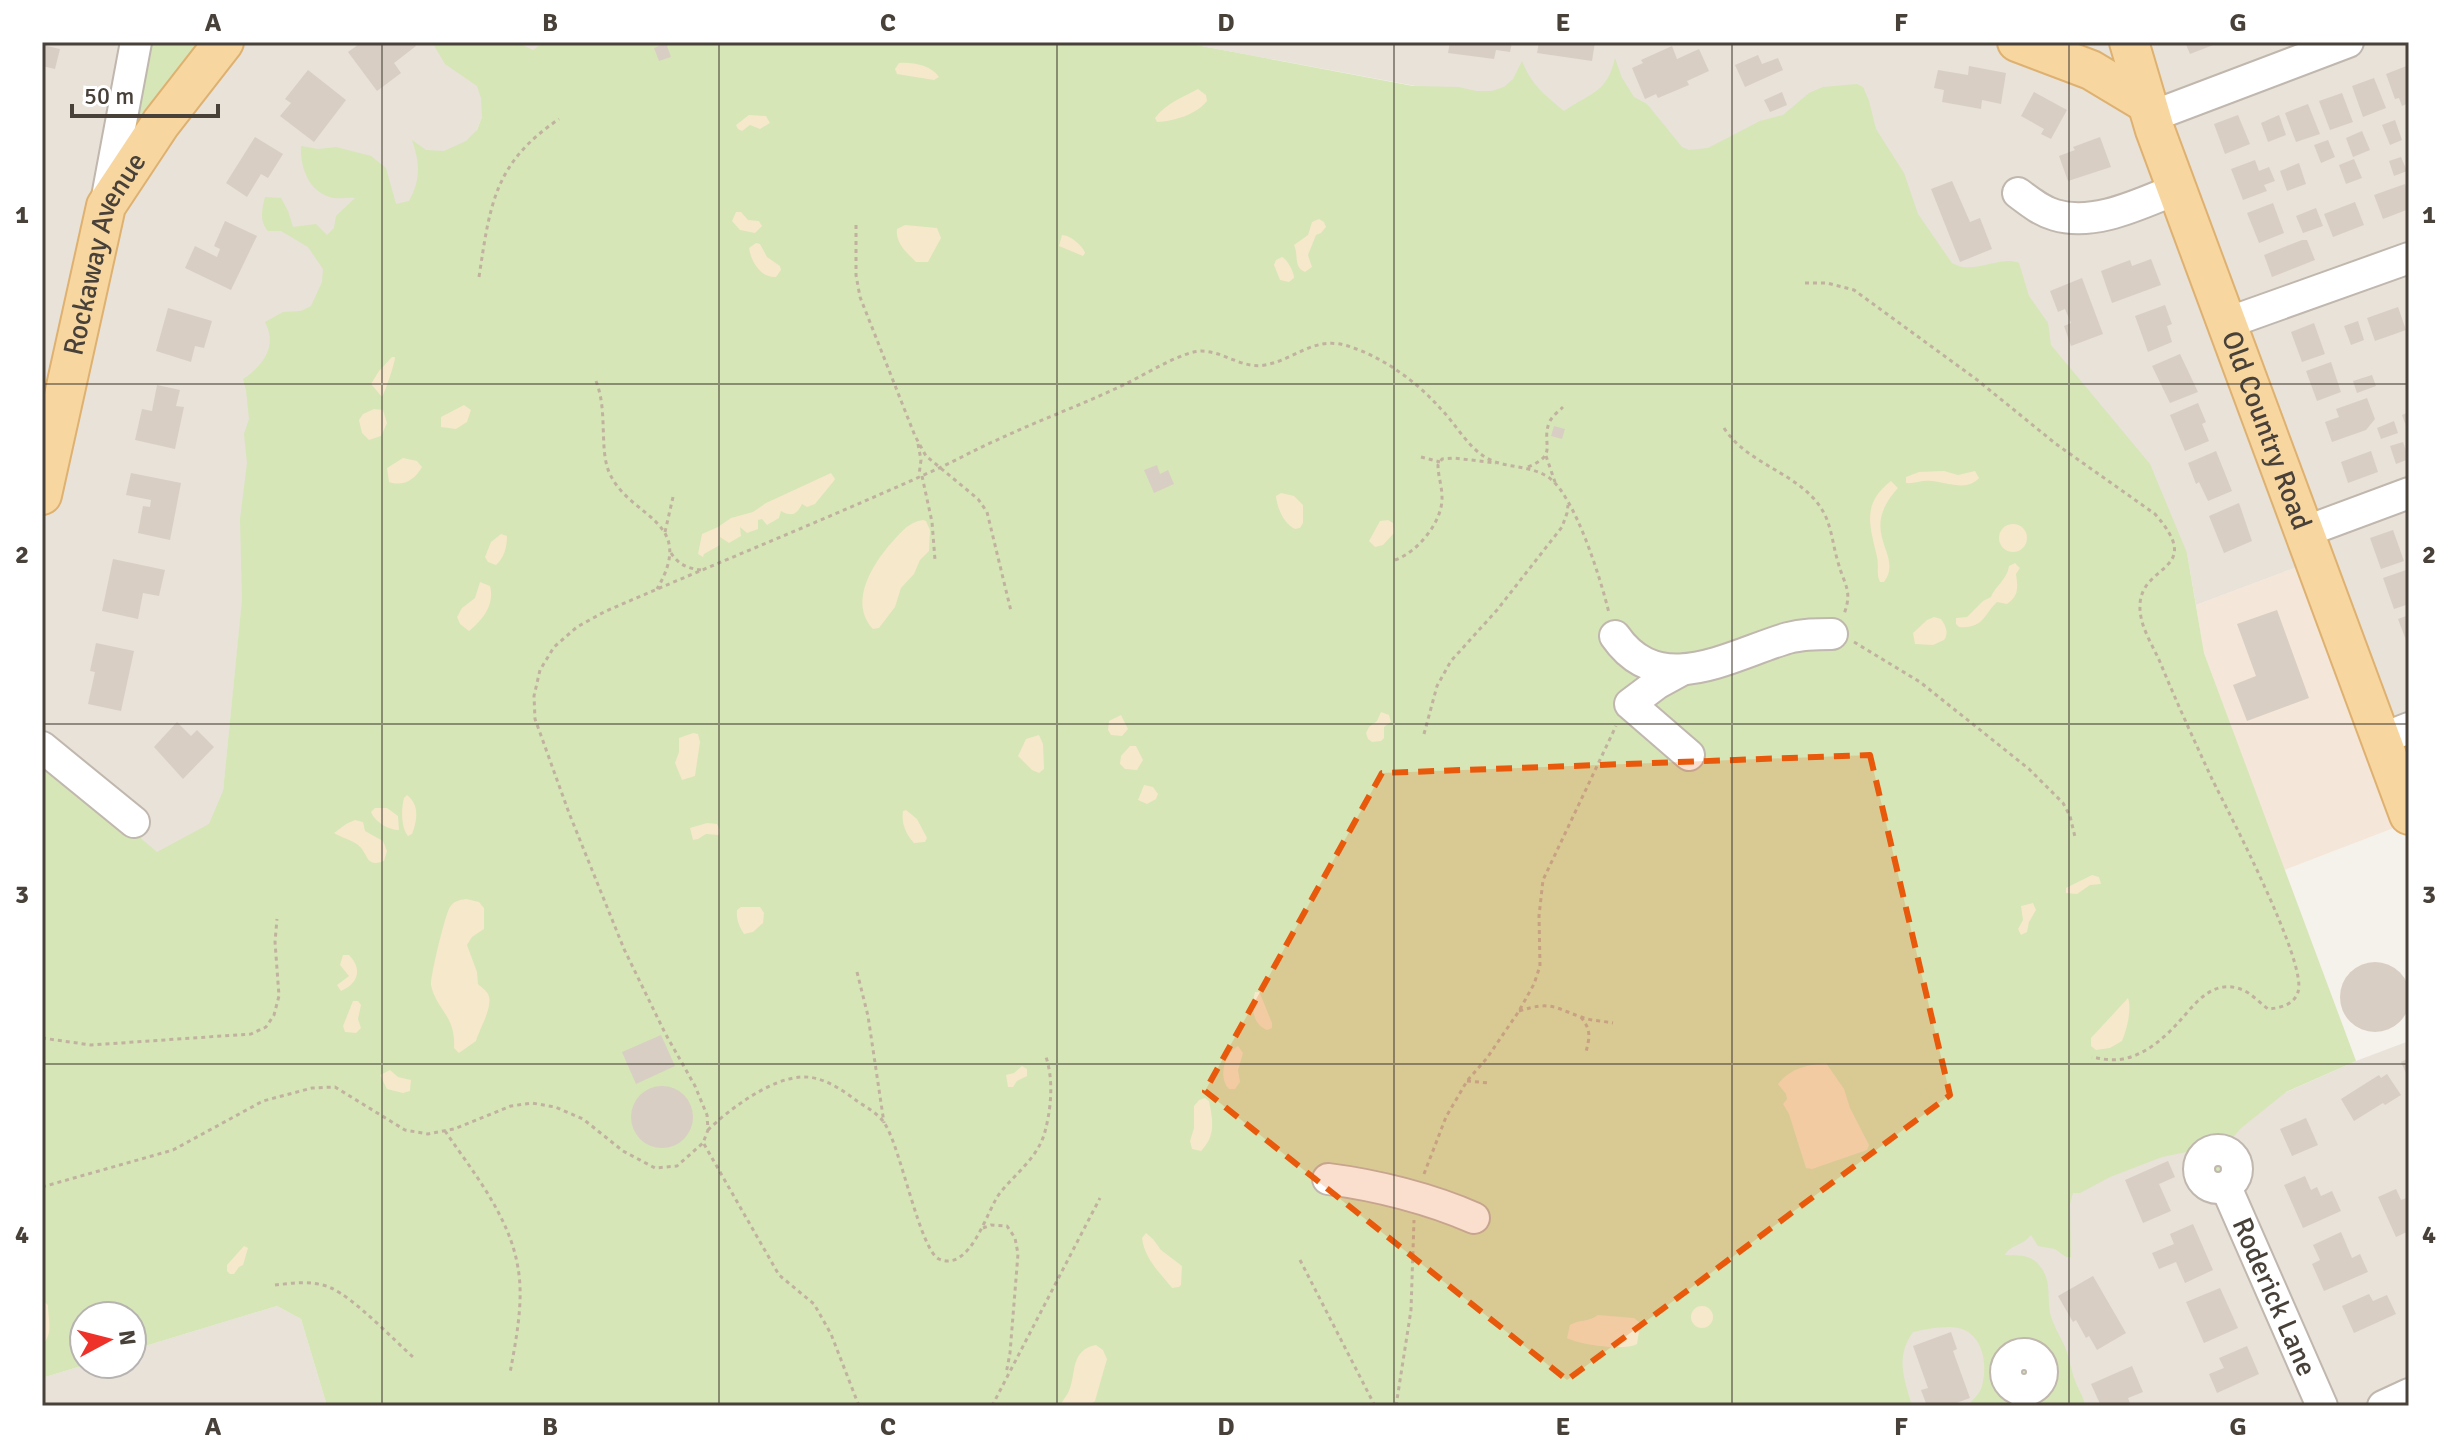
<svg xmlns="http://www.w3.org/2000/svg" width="2451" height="1448" viewBox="0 0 2451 1448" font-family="Signika,sans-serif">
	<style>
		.residential { fill: #e8e2d9 }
		.commercial { fill: #f4e6d8 }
		.green { fill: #d6e6b7 }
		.sand { fill: #f6e8ca }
		.building { fill: #d9cec4 }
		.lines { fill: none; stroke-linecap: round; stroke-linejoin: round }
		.minor-casing { stroke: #c0b7ae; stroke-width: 34 }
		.major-casing { stroke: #deb170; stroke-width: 42 }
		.path { stroke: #c1b2a0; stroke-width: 3; stroke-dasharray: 4 4; stroke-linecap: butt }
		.minor { stroke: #fff; stroke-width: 30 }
		.major { stroke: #f8d6a0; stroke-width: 38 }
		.marked { fill: #e8590c; fill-opacity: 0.2; stroke: #e8590c; stroke-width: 6; stroke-dasharray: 16 10; stroke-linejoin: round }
		.grid { fill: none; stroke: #484139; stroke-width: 2; stroke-opacity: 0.55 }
		.labels { text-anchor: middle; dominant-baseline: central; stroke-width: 6; stroke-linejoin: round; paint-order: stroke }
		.street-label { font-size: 28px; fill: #484139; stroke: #fff }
		.neatline { fill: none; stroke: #484139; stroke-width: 3 }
		.grid-label { font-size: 26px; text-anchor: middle; font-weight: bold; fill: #484139 }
	</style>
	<rect width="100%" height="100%" fill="#f5f1eb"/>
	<g class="residential">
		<polygon points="42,42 544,42 509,69 482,117 470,147 249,532 219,832 42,913"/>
		<polygon points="1180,42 2409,42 2409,822 2311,562 2196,605 2187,553 1960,275 1895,182 1680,170 1554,112"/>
		<polygon points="2409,1041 2409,1406 1806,1406 2062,1192 2356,1061"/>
		<polygon points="277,1306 301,1319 327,1406 42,1406 42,1378 88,1364 132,1364 132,1350"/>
	</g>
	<polygon class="commercial" points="2311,562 2409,822 2284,870 2204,653 2196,605"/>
	<g class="green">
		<polygon points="145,42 209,42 122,161"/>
		<path d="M 432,42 L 516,42 L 533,50 L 544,42 L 1180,42 L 1413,86 L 1458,87 L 1476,91 L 1492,91 L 1504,87 L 1513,79 L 1522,61 C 1532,86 1544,94 1564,111 C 1592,92 1607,93 1615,58 L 1622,78 L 1634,97 L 1647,104 L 1682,147 L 1689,150 L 1708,148 L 1760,121 L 1783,115 L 1809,93 L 1823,87 L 1857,84 L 1863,87 L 1869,101 L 1876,129 L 1904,173 L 1918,214 L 1952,263 C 1974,276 2000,255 2019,263 L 2029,296 L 2048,323 L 2051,345 L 2150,464 L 2187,553 L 2204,653 L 2356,1061 L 2286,1092 L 2240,1129 L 2231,1140 L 2221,1145 L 2162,1157 L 2110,1177 L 2080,1193 L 2073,1193 L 2070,1204 L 2071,1257 L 2066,1257 L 2055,1249 L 2038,1246 L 2031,1235 C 2021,1247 2011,1244 2005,1255 C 2019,1256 2030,1254 2039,1265 C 2052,1280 2047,1296 2050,1313 C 2053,1326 2060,1335 2065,1347 C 2070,1359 2071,1372 2076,1383 C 2079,1391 2084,1397 2085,1406 L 1966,1406 C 1972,1401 1980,1394 1982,1386 C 1988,1364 1983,1333 1958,1328 C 1945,1325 1926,1329 1913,1332 C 1895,1357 1904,1379 1912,1406 L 327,1406 L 301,1319 L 277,1306 L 132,1350 L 132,1316 L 84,1316 L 84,1364 L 88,1364 L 42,1378 L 42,755 L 157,852 L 209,824 L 223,791 L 242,599 L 240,519 L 247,463 L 244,434 L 249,419 L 246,390 L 243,379 C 263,366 278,346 265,322 L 283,312 L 301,311 L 311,306 L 322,282 L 323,269 L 308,247 L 281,231 L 268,231 C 259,221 262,209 265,197 L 281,198 L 288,211 L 293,227 L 316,224 L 327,235 L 334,228 L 336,216 L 355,198 C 348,197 338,200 330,197 C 308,191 300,166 301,146 L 318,149 L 336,147 L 371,156 L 386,168 L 396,204 L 409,201 C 421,179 420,163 412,140 L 426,150 L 444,151 L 466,141 L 477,130 L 482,117 L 481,98 L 477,86 L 445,64 Z"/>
		<circle cx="2218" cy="1169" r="16"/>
	</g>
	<g class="sand">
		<path d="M 899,63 C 912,62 931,65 939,77 L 934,80 L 897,74 L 895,69 Z"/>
		<path d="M 1198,89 L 1206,95 L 1207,101 C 1196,115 1174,121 1157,122 L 1155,118 C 1165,104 1183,97 1198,89 Z"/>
		<polygon points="749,115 766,116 770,123 760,129 750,125 742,131 738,129 736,125"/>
		<polygon points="736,212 741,212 748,220 759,221 762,226 755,233 740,230 732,221"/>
		<path d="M 1319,219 L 1324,222 L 1326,227 L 1321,233 L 1316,235 L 1308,255 L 1312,267 L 1305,272 C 1293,267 1299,256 1294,245 L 1308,235 L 1312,222 Z"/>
		<path d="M 905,225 L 937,228 L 941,238 L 928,262 L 916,262 C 907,253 895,243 897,229 Z"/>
		<path d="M 1062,235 C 1070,235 1083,246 1085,253 L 1083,256 L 1059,246 Z"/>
		<path d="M 756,243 L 760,244 L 767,257 L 780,266 L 781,270 L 776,277 C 761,278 751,262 749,248 Z"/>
		<path d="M 1282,257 C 1287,259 1294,272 1294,278 L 1289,282 L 1280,280 L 1274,265 L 1276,260 Z"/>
		<path d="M 392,357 L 395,357 C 395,363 385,392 382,397 L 371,384 L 379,371 Z"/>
		<polygon points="464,405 471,410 467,422 456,429 441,427 441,417"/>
		<polygon points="374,409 383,410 387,423 381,436 369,440 362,433 359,420 363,414"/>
		<path d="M 403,458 L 417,461 L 422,467 C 415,480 403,487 389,482 L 387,468 Z"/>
		<path d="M 1944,471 L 1958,475 L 1975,471 L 1979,478 C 1967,492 1947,482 1931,481 C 1922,480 1914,484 1906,483 L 1906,477 L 1919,472 Z"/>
		<path d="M 831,473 L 835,479 L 833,482 L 815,504 L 807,507 L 802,504 C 797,515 791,517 781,511 L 779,518 L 767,525 L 762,519 L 758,520 L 758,529 L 747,533 L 740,527 L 741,536 L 729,543 L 720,537 L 720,545 L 704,554 L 703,557 L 698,554 L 702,534 L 718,527 L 731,518 L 753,512 L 766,503 Z"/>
		<path d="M 1891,481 L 1898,488 C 1856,534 1905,554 1884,582 L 1880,582 C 1876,574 1879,566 1877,557 C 1870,526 1861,504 1891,481 Z"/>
		<path d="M 1281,493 L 1294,496 L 1303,505 L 1303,523 L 1300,528 L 1295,529 C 1284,524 1277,508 1276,496 Z"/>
		<path d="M 923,520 L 926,521 L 930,530 L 929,551 L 920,560 L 914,574 L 901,588 L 895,607 L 879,628 L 873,629 C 848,602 873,563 893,541 C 902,531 909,522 923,520 Z"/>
		<polygon points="1388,520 1393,523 1394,533 1383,545 1375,547 1369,541 1380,521"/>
		<circle cx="2013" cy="538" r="14"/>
		<path d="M 501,534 L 507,536 C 507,547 504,558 496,565 L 488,562 L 485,557 L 491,542 Z"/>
		<path d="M 2015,563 L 2020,568 L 2016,574 C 2018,587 2019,596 2007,604 L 1997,602 C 1984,614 1984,629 1959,627 L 1956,624 L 1956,618 L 1967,617 L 1983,601 L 1991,597 C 1995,586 2007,580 2009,566 Z"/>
		<path d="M 480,582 L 490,586 C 495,604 483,620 469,631 L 460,624 L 457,617 L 462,608 L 475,598 Z"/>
		<path d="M 1934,617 L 1941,619 C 1946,626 1949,633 1944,640 L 1933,645 L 1915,644 L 1913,633 L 1927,620 Z"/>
		<polygon points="1381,712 1389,715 1391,722 1384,727 1384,738 1381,741 1372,742 1368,739 1366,733 1369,727 1377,721"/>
		<polygon points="1121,715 1128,729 1122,736 1111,735 1108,730 1109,721"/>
		<polygon points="693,733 698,734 700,742 695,776 682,780 675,763 679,752 679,738"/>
		<polygon points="1039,735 1043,744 1044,769 1039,773 1032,770 1018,756 1026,739"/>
		<polygon points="1130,746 1136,746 1143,760 1137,770 1125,769 1120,764 1121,756"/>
		<polygon points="1144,785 1153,787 1158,794 1156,799 1147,804 1138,800"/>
		<path d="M 407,795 C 420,805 417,821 412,834 L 408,836 C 401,828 401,809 404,798 Z"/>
		<path d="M 375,808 L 387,808 L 398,816 L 399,830 C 388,830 375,822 371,812 Z"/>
		<path d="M 906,810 L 917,819 L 927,838 L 925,842 L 914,843 C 906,835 901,823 903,811 Z"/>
		<path d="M 355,820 L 363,822 L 365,831 L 383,841 L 387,851 L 384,861 C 365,868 369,854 358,845 C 352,840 342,838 334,833 L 346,824 Z"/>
		<polygon points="707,823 717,824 720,830 719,835 706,834 698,839 693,840 690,828"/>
		<polygon points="2092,875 2099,877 2101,884 2090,885 2077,894 2066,893 2066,888"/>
		<path d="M 466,899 L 479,902 L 484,908 L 484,929 L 472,937 L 467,945 L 477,972 L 478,984 C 481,987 486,990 488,994 C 494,1005 480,1028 476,1041 L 459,1053 L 454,1048 C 456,1015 436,1010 431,985 C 430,978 445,914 450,907 C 454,901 459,900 466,899 Z"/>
		<polygon points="2033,903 2036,910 2029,922 2027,932 2021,935 2018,929 2023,920 2021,906"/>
		<path d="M 741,907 L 760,907 L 764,913 L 763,923 L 753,932 L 744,934 C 739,926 736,919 737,910 Z"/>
		<path d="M 343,955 L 349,955 C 363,969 358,984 341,991 L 337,985 L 349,976 L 340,965 Z"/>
		<path d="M 1255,992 L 1259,992 L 1261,996 L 1272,1023 L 1272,1028 L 1267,1030 C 1252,1024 1251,1006 1255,992 Z"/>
		<path d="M 2128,998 C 2132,1009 2127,1029 2122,1041 L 2110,1048 L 2096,1050 L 2091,1046 L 2091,1038 Z"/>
		<polygon points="353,1001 358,1001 361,1005 358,1019 361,1028 356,1033 345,1032 343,1026"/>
		<path d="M 1238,1046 L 1243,1053 L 1238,1070 L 1240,1082 L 1235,1089 L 1229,1089 C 1218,1077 1224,1054 1238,1046 Z"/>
		<path d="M 1826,1063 L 1844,1089 L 1850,1108 L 1869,1145 L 1867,1150 L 1812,1169 L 1806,1168 L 1789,1114 L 1783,1104 L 1787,1099 L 1786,1094 L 1778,1084 C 1791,1068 1807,1065 1826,1063 Z"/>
		<polygon points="1022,1066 1027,1069 1027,1076 1017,1081 1013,1087 1008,1087 1006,1075 1014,1073"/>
		<polygon points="390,1070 398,1077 411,1080 410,1091 403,1093 387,1089 380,1075"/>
		<path d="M 1205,1098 L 1209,1101 C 1213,1121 1216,1136 1201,1151 L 1192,1149 L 1190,1141 L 1194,1128 L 1194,1106 L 1199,1100 Z"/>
		<path d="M 1146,1233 L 1153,1239 L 1161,1250 L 1182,1266 L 1181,1285 L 1179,1287 L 1172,1288 C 1160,1273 1144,1258 1142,1238 Z"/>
		<polygon points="244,1246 248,1248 243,1265 239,1267 234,1274 230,1274 227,1271 227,1265"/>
		<path d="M 42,1300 L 48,1305 C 48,1319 54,1334 42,1345 Z"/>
		<circle cx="1702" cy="1317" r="11"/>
		<path d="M 1598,1315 L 1634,1318 L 1639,1322 L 1640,1326 L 1637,1344 C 1625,1351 1580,1345 1567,1338 L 1570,1325 C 1580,1319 1587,1323 1598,1315 Z"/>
		<path d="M 1096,1345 L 1103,1350 L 1107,1359 L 1095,1401 L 1088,1406 L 1060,1406 C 1063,1399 1068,1395 1070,1388 C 1076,1371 1071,1350 1096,1345 Z"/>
	</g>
	<g class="building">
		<polygon points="42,42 47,42 47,46 60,49 55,69 42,66"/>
		<polygon points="362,42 413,42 416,46 394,63 401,73 377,91 348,52"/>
		<polygon points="1450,42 1512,42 1510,52 1496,50 1494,59 1448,53"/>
		<polygon points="1539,42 1595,42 1592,61 1537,53"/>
		<polygon points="2185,42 2221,42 2190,54"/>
		<polygon points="666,43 671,57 659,61 654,48"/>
		<polygon points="1672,46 1677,59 1699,49 1709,71 1687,81 1689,85 1658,98 1656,94 1645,99 1632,68 1643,63 1641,60"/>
		<polygon points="1758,55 1762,64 1778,58 1783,70 1745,87 1735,65"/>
		<polygon points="2409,65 2409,103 2402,106 2399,98 2395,99 2386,74"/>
		<polygon points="1969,66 2006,73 2001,104 1982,100 1981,109 1942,102 1944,90 1934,88 1938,70 1968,75"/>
		<polygon points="308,70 346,100 314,142 280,116 291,103 285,99"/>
		<polygon points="2374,78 2386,108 2363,117 2352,86"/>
		<polygon points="1782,92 1787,105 1770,112 1764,100"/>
		<polygon points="2034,92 2067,110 2051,139 2041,134 2044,129 2021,116"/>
		<polygon points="2342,93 2353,122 2330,130 2319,101"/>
		<polygon points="2308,104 2320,134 2296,142 2285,113"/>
		<polygon points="2238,115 2250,144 2225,154 2214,124"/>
		<polygon points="2279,115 2286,135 2268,142 2261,123"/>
		<polygon points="2395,120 2402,140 2390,145 2382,125"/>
		<polygon points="2362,131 2370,150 2353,157 2346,138"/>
		<polygon points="255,137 283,154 268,178 261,174 247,197 226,183"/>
		<polygon points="2100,137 2111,167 2068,181 2059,156 2075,150 2073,147"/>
		<polygon points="2328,140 2335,157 2321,163 2314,145"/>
		<polygon points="2401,157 2407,171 2394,176 2389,161"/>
		<polygon points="2354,159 2362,178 2346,184 2339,165"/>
		<polygon points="2255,160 2259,171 2269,167 2275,181 2264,185 2267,191 2243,200 2231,169"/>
		<polygon points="2299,163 2306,184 2287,191 2280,171"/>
		<polygon points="1952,181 1970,222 1980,218 1992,249 1960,262 1931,189"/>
		<polygon points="2405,184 2409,196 2409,209 2383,219 2374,195"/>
		<polygon points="2355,202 2364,225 2333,237 2324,214"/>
		<polygon points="2273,203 2284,233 2259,243 2247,213"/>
		<polygon points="2316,208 2323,226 2303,233 2296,216"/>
		<polygon points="225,221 257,236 231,290 185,268 195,246 217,257 220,249 214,246"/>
		<polygon points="2302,240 2307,240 2315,260 2272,277 2264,255"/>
		<polygon points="2151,259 2161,285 2112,303 2101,271 2130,260 2132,266"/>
		<polygon points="2082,278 2103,334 2071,346 2064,326 2071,323 2065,309 2058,312 2050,291"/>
		<polygon points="2165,305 2172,324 2167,326 2172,342 2148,352 2135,316"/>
		<polygon points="2398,307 2406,330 2375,341 2367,318"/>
		<polygon points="168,308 212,321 204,348 195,346 191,362 156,351"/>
		<polygon points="2358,321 2364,340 2351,345 2344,326"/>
		<polygon points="2314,323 2325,354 2302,362 2291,332"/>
		<polygon points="2180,354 2198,392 2170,403 2152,366"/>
		<polygon points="2331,362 2341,392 2317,401 2306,371"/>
		<polygon points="2372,375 2376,386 2357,393 2353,381"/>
		<polygon points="157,385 180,390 176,406 184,407 175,449 135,440 142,409 152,411"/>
		<polygon points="2367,398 2375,419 2366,430 2332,442 2325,422 2339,417 2336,409"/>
		<polygon points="2198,403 2206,422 2202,424 2209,441 2185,451 2170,415"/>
		<polygon points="2409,412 2409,434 2402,415"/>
		<polygon points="2394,421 2398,433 2381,439 2377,428"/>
		<polygon points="1554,426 1565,429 1562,439 1551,436"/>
		<polygon points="2403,442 2409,459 2396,464 2390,446"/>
		<polygon points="2216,451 2232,491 2208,501 2199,482 2196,484 2188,463"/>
		<polygon points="2371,451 2378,472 2348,483 2341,462"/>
		<polygon points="1157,465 1160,474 1168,470 1174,484 1154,493 1144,470"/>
		<polygon points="131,473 181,483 170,540 138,533 143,506 150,507 151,500 126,495"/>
		<polygon points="2239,503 2252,541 2224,553 2209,516"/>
		<polygon points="2393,530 2404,561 2381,569 2370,538"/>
		<polygon points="113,559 165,570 159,596 143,593 138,619 102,611"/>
		<polygon points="2406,570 2409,578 2409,604 2394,609 2383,578"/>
		<polygon points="2277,610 2309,698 2247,721 2233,685 2256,676 2237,624"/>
		<polygon points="2409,615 2409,648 2398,619"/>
		<polygon points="96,643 134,651 121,711 88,704 95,672 90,671"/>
		<polygon points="177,722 191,736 197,730 214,747 183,779 154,747"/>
		<circle cx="2375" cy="997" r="35"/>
		<polygon points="661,1035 675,1066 636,1084 622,1052"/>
		<polygon points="2409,1058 2409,1080 2401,1062"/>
		<polygon points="2387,1074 2401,1095 2385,1105 2383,1103 2354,1121 2341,1099 2379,1075 2381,1078"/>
		<circle cx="662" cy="1117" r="31"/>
		<polygon points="2306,1118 2318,1145 2292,1156 2280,1129"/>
		<polygon points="2168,1161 2175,1177 2159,1184 2171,1211 2143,1223 2125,1180"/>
		<polygon points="2305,1176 2311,1190 2317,1187 2321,1196 2332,1191 2341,1211 2303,1228 2284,1185"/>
		<polygon points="2396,1189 2401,1200 2409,1197 2409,1231 2396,1237 2378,1197"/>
		<polygon points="2193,1224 2213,1270 2185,1283 2176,1262 2159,1269 2152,1253 2174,1244 2170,1234"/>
		<polygon points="2341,1232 2352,1258 2360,1254 2368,1272 2324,1291 2312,1264 2320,1260 2313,1245"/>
		<polygon points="2093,1276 2126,1333 2097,1350 2089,1336 2086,1338 2076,1320 2073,1322 2058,1296"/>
		<polygon points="2220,1288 2238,1328 2204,1343 2186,1302"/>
		<polygon points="2369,1294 2373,1301 2387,1295 2396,1314 2354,1333 2342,1306"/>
		<polygon points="1951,1332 1957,1349 1953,1351 1970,1398 1948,1406 1927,1406 1921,1390 1928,1388 1913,1346"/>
		<polygon points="2247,1346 2259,1374 2217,1393 2209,1374 2224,1368 2219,1358"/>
		<polygon points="2132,1366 2143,1392 2128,1398 2131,1406 2101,1406 2091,1384"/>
	</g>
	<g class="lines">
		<g class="minor-casing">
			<g id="minor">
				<polyline points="2150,117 2348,42"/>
				<path d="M 2018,193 C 2030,202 2041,211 2055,215 C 2095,227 2141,203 2177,189"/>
				<polyline points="107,197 136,42"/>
				<polyline points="2227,323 2409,258"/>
				<polyline points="2304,532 2409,493"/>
				<path d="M 1615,636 C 1660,701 1732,654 1788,638 C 1803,634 1817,634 1832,634"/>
				<polyline points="1680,671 1658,683 1630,704 1689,755"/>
				<polyline points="2381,739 2409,728"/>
				<polyline points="42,747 134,822"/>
				<circle cx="2218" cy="1169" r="19"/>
				<path d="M 1328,1179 C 1376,1185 1431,1199 1474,1218"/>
				<path id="s1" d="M 2226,1187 L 2322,1406"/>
				<circle cx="2024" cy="1372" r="18"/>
				<polyline points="2383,1406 2409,1394"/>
			</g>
		</g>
		<g class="major-casing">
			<g id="major">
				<polyline points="2017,42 2091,70 2146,103"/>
				<path id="s2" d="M 2129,42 L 2155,130 L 2409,815"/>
				<path id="s3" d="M 42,495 L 106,206 L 161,123 L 224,42"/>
			</g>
		</g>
		<g class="path">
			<polyline points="856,225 856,275 860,297 915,436 926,456 978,499 987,512 1011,611"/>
			<path d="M 479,277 C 490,205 494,163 559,119"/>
			<path d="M 1805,283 L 1827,283 L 1854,290 L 1976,379 L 2056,444 L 2155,514 C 2206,572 2141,563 2140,605 C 2139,625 2152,644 2160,662 C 2176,701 2194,740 2212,779 C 2229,813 2308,964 2298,992 C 2294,1005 2280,1008 2268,1009 C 2260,1003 2252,994 2243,990 C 2211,977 2194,1006 2176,1025 C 2162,1040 2144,1055 2123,1059 C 2112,1061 2102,1059 2092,1057"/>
			<path d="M 596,381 C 608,411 599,448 609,472 C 629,519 698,519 657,589"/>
			<path d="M 1724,428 C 1749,467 1804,473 1825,515 C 1832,530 1833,546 1838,562 C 1844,585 1853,590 1844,614"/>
			<polyline points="918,444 921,460 919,475"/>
			<polyline points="1546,456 1555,482"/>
			<polyline points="1421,457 1440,462"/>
			<path d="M 1528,467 C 1559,454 1541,445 1549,423 C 1552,416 1558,412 1563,407"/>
			<polyline points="922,476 932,522 935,560"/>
			<polyline points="665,532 673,497"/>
			<path d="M 671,553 C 679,565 687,568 701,570"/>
			<path d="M 1395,560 C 1418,552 1443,521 1442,497 C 1442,486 1438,476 1438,465 L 1442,459 L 1454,458 L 1496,463"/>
			<polyline points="1854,642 1920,682 2029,769 2063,803 2070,816 2075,837"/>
			<polyline points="1424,734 1437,686 1451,661 1497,610 1562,527 1567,513 1568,505"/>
			<polyline points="857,972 868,1016 884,1123"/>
			<path d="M 1519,1011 C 1551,1001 1553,1007 1581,1017 C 1592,1021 1603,1021 1613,1023"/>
			<path d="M 1581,1017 C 1591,1030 1590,1036 1586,1052"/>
			<polyline points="42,1038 91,1045 251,1034 266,1027 274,1015 279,996 275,942 277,919"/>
			<polyline points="1467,1081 1490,1083"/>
			<path d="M 708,1130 C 728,1110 771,1078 802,1077 C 822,1076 841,1089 857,1101 C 866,1107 879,1114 885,1124 C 901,1149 920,1250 939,1259 C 971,1273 987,1209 1000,1193 C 1015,1174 1036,1159 1044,1135 C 1051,1111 1054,1081 1046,1057"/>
			<path d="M 445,1131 C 473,1172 510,1217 518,1268 C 524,1301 516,1340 510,1373"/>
			<polyline points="704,1144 779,1275 814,1304 831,1334 859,1406"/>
			<polyline points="1424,1174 1446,1117 1467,1081 1487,1058 1519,1011 1534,984 1540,966 1539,916 1543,880 1616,726"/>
			<path d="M 42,1187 L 173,1150 L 263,1101 L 312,1088 L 335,1087 L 405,1130 L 428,1134 L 454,1129 L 511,1106 L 532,1103 L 555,1107 L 583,1119 L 623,1151 L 655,1168 L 677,1166 L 703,1143 L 708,1130 L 707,1115 L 695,1086 L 665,1033 L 624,949 L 569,813 L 535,719 L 534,696 L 540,670 L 554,647 L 577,627 L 604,612 C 714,564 827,519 937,469 C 957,460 976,449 997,440 C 1037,421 1079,406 1119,387 C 1143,376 1165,361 1190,353 C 1217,344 1238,370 1265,365 C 1297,359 1315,334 1351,347 C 1384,358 1417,382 1440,408 C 1455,423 1467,446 1485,457 C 1504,469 1528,464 1548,477 C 1575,495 1601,580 1609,613"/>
			<polyline points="983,1228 991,1225 1007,1226 1015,1238 1018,1254 1010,1353 1006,1374"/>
			<polyline points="1300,1260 1375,1406"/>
			<path d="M 275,1285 C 293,1283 314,1280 331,1288 C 354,1298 394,1340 414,1358"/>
			<polyline points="992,1406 1100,1198"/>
			<polyline points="1396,1406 1411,1310 1414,1220"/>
		</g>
		<use href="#minor" class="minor"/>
		<use href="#major" class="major"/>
	</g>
	<path class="marked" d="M 1870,755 L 1950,1095 L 1567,1380 L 1205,1091 L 1382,773 Z"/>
	<path class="grid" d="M 382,42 L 382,1406M 719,42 L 719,1406M 1057,42 L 1057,1406M 1394,42 L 1394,1406M 1732,42 L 1732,1406M 2069,42 L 2069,1406M 42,384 L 2409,384M 42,724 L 2409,724M 42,1064 L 2409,1064"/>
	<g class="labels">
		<g class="street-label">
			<text stroke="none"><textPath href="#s3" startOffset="250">Rockaway Avenue</textPath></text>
			<text stroke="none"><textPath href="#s2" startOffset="412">Old Country Road</textPath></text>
			<text stroke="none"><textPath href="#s1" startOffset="120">Roderick Lane</textPath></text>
		</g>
	</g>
	<rect width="2451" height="1448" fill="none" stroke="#ffffff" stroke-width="88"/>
	<g transform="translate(108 1340) rotate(83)"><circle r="38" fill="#ffffff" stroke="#b6b3b0" stroke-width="2"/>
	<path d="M0-6L14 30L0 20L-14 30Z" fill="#ee3229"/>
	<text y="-12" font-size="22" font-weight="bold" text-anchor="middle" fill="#484139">N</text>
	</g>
	<path d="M72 104v12h146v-12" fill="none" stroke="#484139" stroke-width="4"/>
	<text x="84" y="104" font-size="24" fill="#484139" stroke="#ffffff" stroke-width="6" paint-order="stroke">50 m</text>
	<rect x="44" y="44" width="2363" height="1360" class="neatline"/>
	<g class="grid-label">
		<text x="213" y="31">A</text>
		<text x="550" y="31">B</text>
		<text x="888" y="31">C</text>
		<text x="1226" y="31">D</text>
		<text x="1563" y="31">E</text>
		<text x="1901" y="31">F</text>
		<text x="2238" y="31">G</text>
		<text x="22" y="223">1</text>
		<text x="2429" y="223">1</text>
		<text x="22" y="563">2</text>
		<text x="2429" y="563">2</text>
		<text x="22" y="903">3</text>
		<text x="2429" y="903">3</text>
		<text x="22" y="1243">4</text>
		<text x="2429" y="1243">4</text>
		<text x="213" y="1435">A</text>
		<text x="550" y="1435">B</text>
		<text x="888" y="1435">C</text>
		<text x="1226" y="1435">D</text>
		<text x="1563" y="1435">E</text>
		<text x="1901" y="1435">F</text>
		<text x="2238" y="1435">G</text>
	</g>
</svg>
